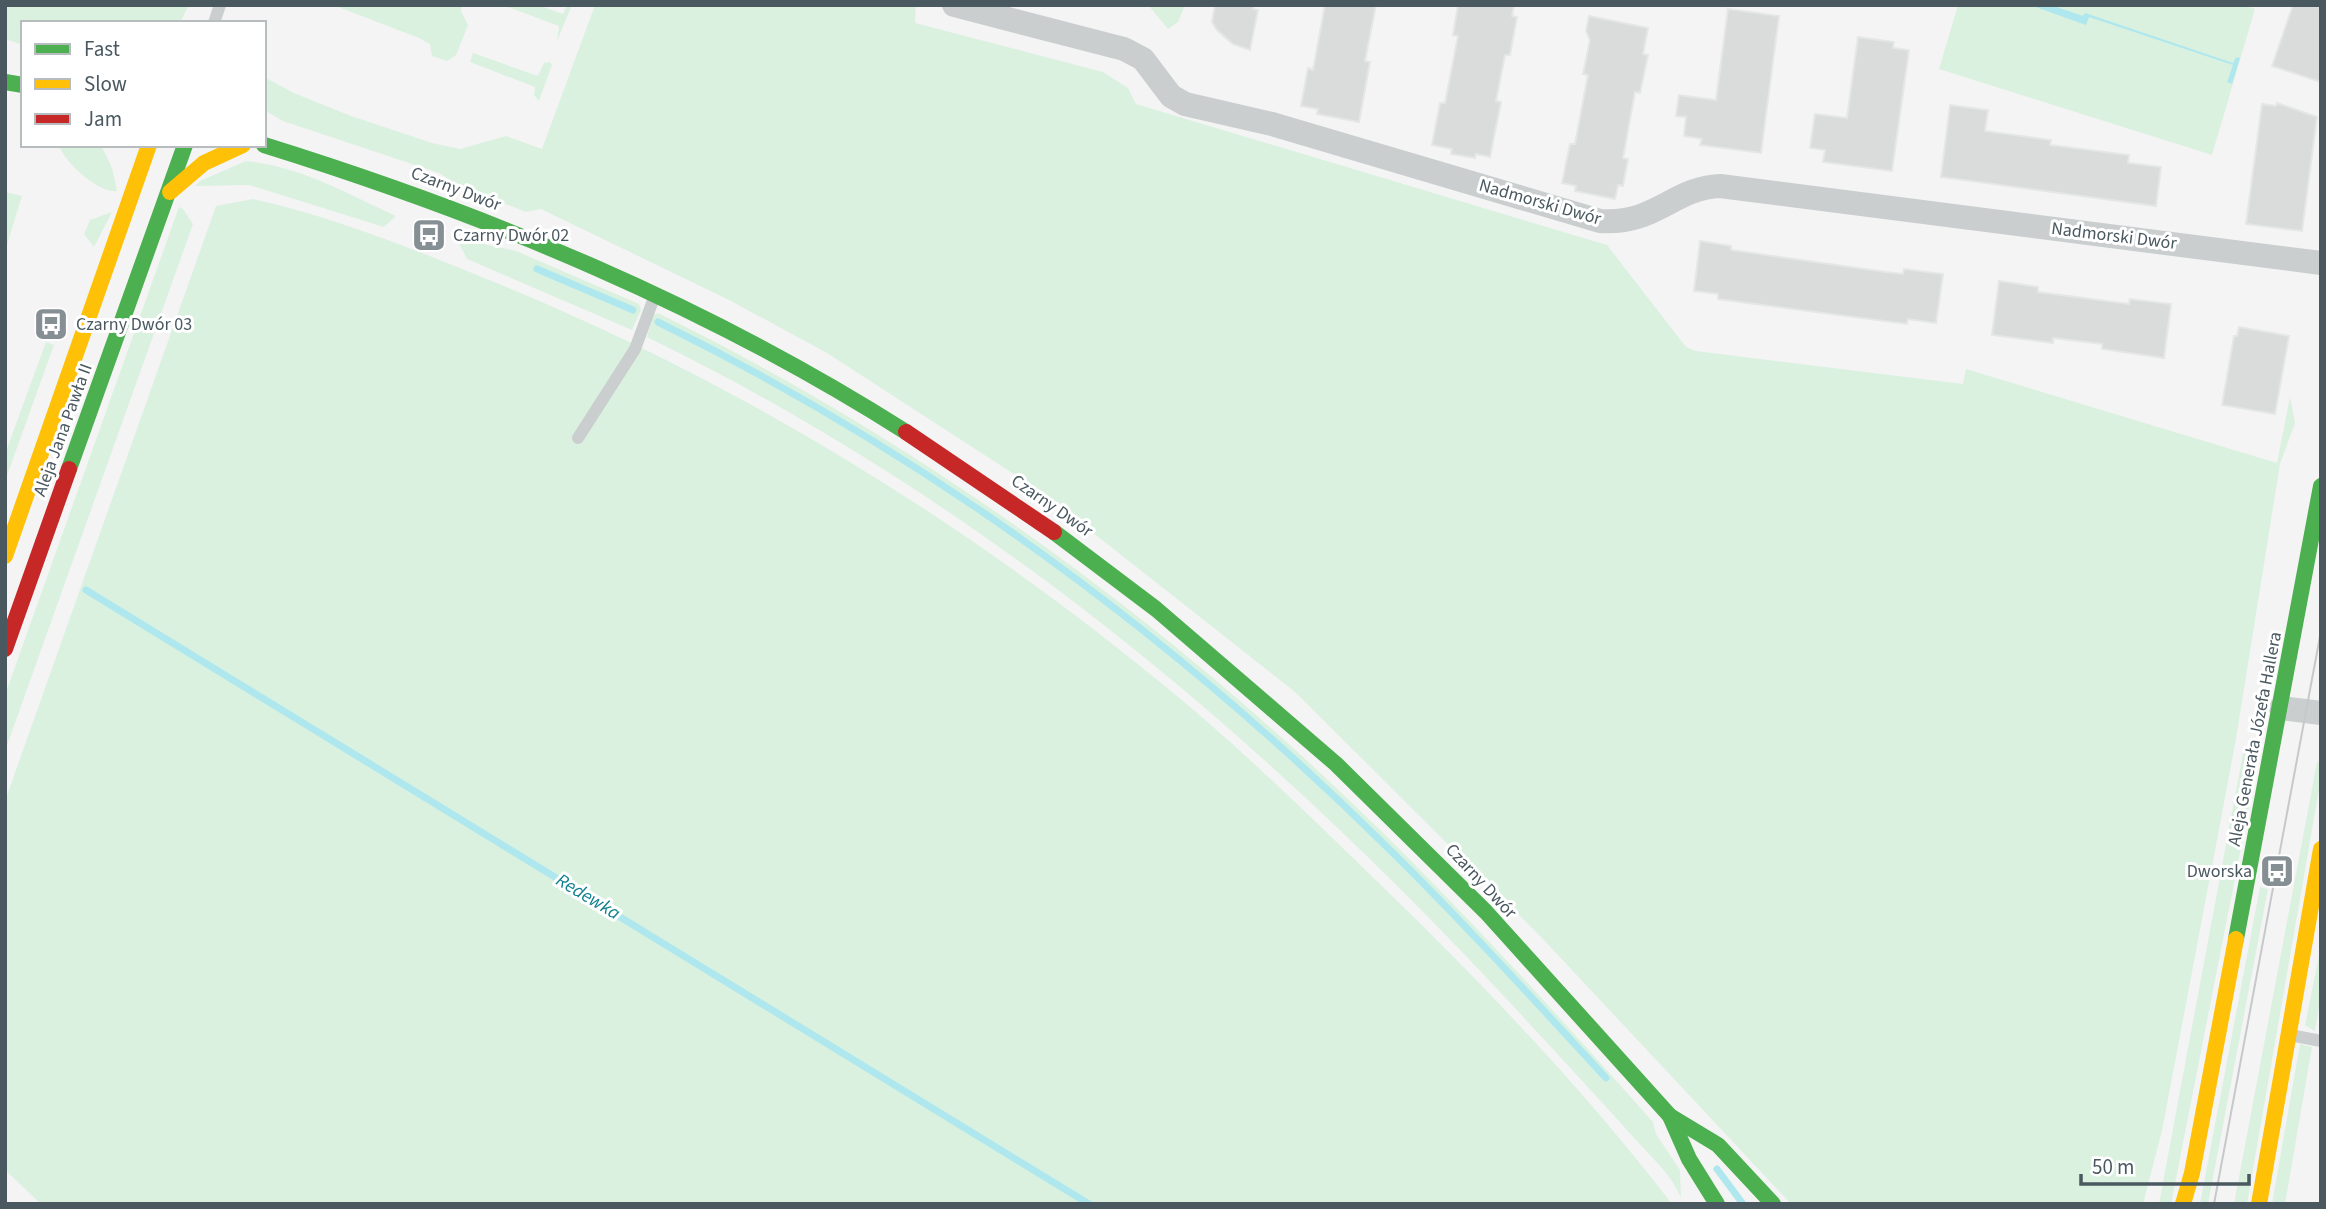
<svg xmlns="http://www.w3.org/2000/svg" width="2326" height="1209" viewBox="0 0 2326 1209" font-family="'Source Sans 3',sans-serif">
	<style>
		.green { fill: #daf1e0 }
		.water { fill: #afe7ee }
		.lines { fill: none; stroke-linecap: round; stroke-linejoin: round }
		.stream { stroke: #afe7ee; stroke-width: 7 }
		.building { fill: #dadcdc; stroke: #e5e6e6; stroke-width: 2 }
		.lane { stroke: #cacecf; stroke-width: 12 }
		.street { stroke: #cacecf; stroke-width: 24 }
		.fast { stroke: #4caf50; stroke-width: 16 }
		.slow { stroke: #ffc107; stroke-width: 16 }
		.jam { stroke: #c62828; stroke-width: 16 }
		.tram { stroke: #c6c9ca; stroke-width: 2 }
		.labels { text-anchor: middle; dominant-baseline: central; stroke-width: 6; stroke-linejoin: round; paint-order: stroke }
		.street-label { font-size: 18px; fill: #4a5860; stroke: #fff }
		.poi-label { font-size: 18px; fill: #4a5860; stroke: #fff; text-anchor: start }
		.water-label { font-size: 19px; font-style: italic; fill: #10808e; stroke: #fff }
	</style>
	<rect width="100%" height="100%" fill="#f4f4f4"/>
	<g class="green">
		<polygon points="5,5 189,5 180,23 23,23 23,45 5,39"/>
		<polygon points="333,5 462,5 461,11 468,25 456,55 447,61 432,56 430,44 419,38"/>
		<polygon points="503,5 538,5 563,14 567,5 572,5 557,41 559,26"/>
		<polygon points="595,5 916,5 915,23 1103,72 1128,88 1136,104 1607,245 1686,347 1696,351 1963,384 1966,369 2277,463 2290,397 2295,423 2280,464 2236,739 2162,1131 2143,1204 1791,1204 1542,938 1295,692 1040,491 827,353 729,300 541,209 526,212 458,185 439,173 283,121 264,110 264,77 294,93 351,116 432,143 460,149 506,136 542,149"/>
		<polygon points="1148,5 1185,5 1178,22 1168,29"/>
		<polygon points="1958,5 2243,5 2255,9 2212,155 1939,69"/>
		<polygon points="473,53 538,76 544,63 550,62 552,65 539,101 534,95 535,87 470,62"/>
		<path d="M 59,145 L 101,145 L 112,168 L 117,191 C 99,194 64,162 59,145 Z"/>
		<path d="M 246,161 C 300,166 348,194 396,216 L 384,227 L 249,185 L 195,186 L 200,181 Z"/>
		<polygon points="5,192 22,196 5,251"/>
		<path d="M 253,199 C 339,218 423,253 504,286 C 747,386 975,528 1177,696 C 1249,756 1317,823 1385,889 C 1486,987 1586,1092 1672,1204 L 41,1204 L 5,1170 L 5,801 L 216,206 Z"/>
		<polygon points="179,207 183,209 193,224 5,751 5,695"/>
		<polygon points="112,212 94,247 84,234 90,220"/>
		<polygon points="456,238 516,251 639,304 641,310 632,330 467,259"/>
		<path d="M 658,313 C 905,435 1131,595 1331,783 C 1445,890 1549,1005 1653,1122 L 1656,1134 L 1680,1170 L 1681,1198 C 1672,1175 1652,1158 1636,1140 C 1604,1104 1571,1069 1539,1034 C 1279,750 995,507 647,337 L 653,315 Z"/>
		<polygon points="46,342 54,345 5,481 5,454"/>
		<polygon points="2244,748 2260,751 2171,1204 2159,1204"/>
		<polygon points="2317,762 2321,763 2321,778 2247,1204 2234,1204"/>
		<polygon points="2260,887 2268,889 2208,1204 2200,1204"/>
		<polygon points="2321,946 2321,995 2315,1031 2305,1025"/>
		<polygon points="2300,1044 2312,1047 2285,1204 2272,1204"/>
	</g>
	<polygon class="water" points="2030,5 2051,5 2083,16 2085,13 2233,63 2236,57 2240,58 2232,84 2227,82 2233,65 2089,17 2086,25"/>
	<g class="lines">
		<g class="stream">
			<polyline points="537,269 633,310"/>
			<path d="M 658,322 C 930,456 1176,638 1391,851 C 1465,924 1535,1001 1606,1078"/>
			<polyline points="86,590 1089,1204"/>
			<polyline points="1717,1169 1743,1204"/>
		</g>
	</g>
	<g class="building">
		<polygon points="1215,5 1254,5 1253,9 1258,10 1250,50 1233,44 1217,30 1212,22"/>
		<polygon points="1325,5 1376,5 1365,61 1370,62 1359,122 1317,114 1318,109 1301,106 1308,68 1313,70"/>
		<polygon points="1458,5 1514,5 1512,16 1517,17 1510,55 1505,55 1496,101 1501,102 1490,157 1476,154 1475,158 1451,154 1452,149 1432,145 1440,103 1445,103 1458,36 1453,35"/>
		<polygon points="2293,5 2321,5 2321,82 2272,66"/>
		<polygon points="1728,9 1779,16 1761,153 1700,145 1702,139 1684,136 1686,117 1676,116 1679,95 1716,100"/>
		<polygon points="1589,16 1648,28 1643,54 1648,55 1640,93 1635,92 1623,158 1628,159 1623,186 1618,185 1615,199 1575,191 1576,186 1562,183 1570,144 1575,144 1588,75 1583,74 1590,40 1586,31"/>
		<polygon points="1858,37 1894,42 1893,48 1909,50 1892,171 1823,162 1825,150 1810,148 1815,114 1847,118"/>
		<polygon points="2277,103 2317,117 2302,231 2246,224 2262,104 2276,106"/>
		<polygon points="1950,105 1988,110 1985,131 2051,140 2050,145 2129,155 2128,163 2161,167 2156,206 1941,177"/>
		<polygon points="1700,241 1731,246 1731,250 1886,272 1903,274 1904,269 1943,274 1936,323 1908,319 1907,324 1718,299 1718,294 1694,291"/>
		<polygon points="1999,281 2038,287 2038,292 2129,304 2130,299 2171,304 2164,358 2102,349 2102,344 2053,338 2053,343 1992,335"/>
		<polygon points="2239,327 2289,336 2275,414 2222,405 2234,336 2237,336"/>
	</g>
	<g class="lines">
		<g class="lane">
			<polyline points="214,23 220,5"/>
			<polyline points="578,438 635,349 655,295"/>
			<polyline points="2290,1035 2321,1041"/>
		</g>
		<g class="street">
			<path d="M 954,5 L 1124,49 L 1143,59 L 1171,96 L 1185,104 L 1272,124 L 1600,221 C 1656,225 1673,188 1720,186 L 2321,263"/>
			<polyline points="2281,708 2321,713"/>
		</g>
		<g class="fast">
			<polyline points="5,82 23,85"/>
			<path d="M 264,145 C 489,215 706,305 906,432"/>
			<polyline points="69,469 185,145"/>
			<polyline points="1054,532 1156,609 1336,764 1486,912 1670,1116 1718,1145 1773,1204"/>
			<polyline points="2236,939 2321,486"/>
			<polyline points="1670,1116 1689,1159 1717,1204"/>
		</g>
		<g class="slow">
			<polyline points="170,192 204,163 243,145"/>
			<polyline points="5,556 149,145"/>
			<polyline points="2183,1204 2192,1173 2236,939"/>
			<polyline points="2259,1204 2321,849"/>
		</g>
		<g class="jam">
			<polyline points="906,432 1054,532"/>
			<polyline points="5,649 69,469"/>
		</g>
		<polyline class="tram" points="2214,1204 2321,631"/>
	</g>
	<defs>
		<g id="bus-square" transform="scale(1.75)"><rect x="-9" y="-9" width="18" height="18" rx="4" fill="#868f94" stroke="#fff"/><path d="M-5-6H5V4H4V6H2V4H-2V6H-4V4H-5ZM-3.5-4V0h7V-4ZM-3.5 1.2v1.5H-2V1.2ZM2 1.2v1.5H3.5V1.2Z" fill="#fff"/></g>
	</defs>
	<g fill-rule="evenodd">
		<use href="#bus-square" x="429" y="235"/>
		<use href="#bus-square" x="51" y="324"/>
		<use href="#bus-square" x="2277" y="871"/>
	</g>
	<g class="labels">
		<g class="street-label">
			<text transform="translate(456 189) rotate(21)">Czarny Dwór</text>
			<text transform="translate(1540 202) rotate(16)">Nadmorski Dwór</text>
			<text transform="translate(2114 236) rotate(7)">Nadmorski Dwór</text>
			<text transform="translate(63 430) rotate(-70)">Aleja Jana Pawła II</text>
			<text transform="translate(1052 506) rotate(35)">Czarny Dwór</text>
			<text transform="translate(2255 739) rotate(-79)">Aleja Generała Józefa Hallera</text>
			<text transform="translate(1481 881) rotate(47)">Czarny Dwór</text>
		</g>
		<g class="poi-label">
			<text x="453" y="235">Czarny Dwór 02</text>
			<text x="76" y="324">Czarny Dwór 03</text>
			<text x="2252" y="871" text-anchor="end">Dworska</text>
		</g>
		<g class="water-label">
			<text transform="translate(588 897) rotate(31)">Redewka</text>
		</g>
	</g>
	<rect width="2326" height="1209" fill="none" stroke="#4a5860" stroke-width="14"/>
	<rect x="21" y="21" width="245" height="126" fill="#ffffff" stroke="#b7bcbf" stroke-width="2"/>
	<rect x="35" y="44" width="35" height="10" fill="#4caf50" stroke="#b7bcbf" stroke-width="2"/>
	<text x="84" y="56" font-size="21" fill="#4a5860">Fast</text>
	<rect x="35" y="79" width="35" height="10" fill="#ffc107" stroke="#b7bcbf" stroke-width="2"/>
	<text x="84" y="91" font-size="21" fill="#4a5860">Slow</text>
	<rect x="35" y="114" width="35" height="10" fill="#c62828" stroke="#b7bcbf" stroke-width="2"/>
	<text x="84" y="126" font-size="21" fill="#4a5860">Jam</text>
	<path d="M2081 1174v10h168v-10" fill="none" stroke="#4a5860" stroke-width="3.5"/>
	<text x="2092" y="1174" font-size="21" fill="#4a5860" stroke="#ffffff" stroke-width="5" paint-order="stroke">50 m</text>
</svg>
